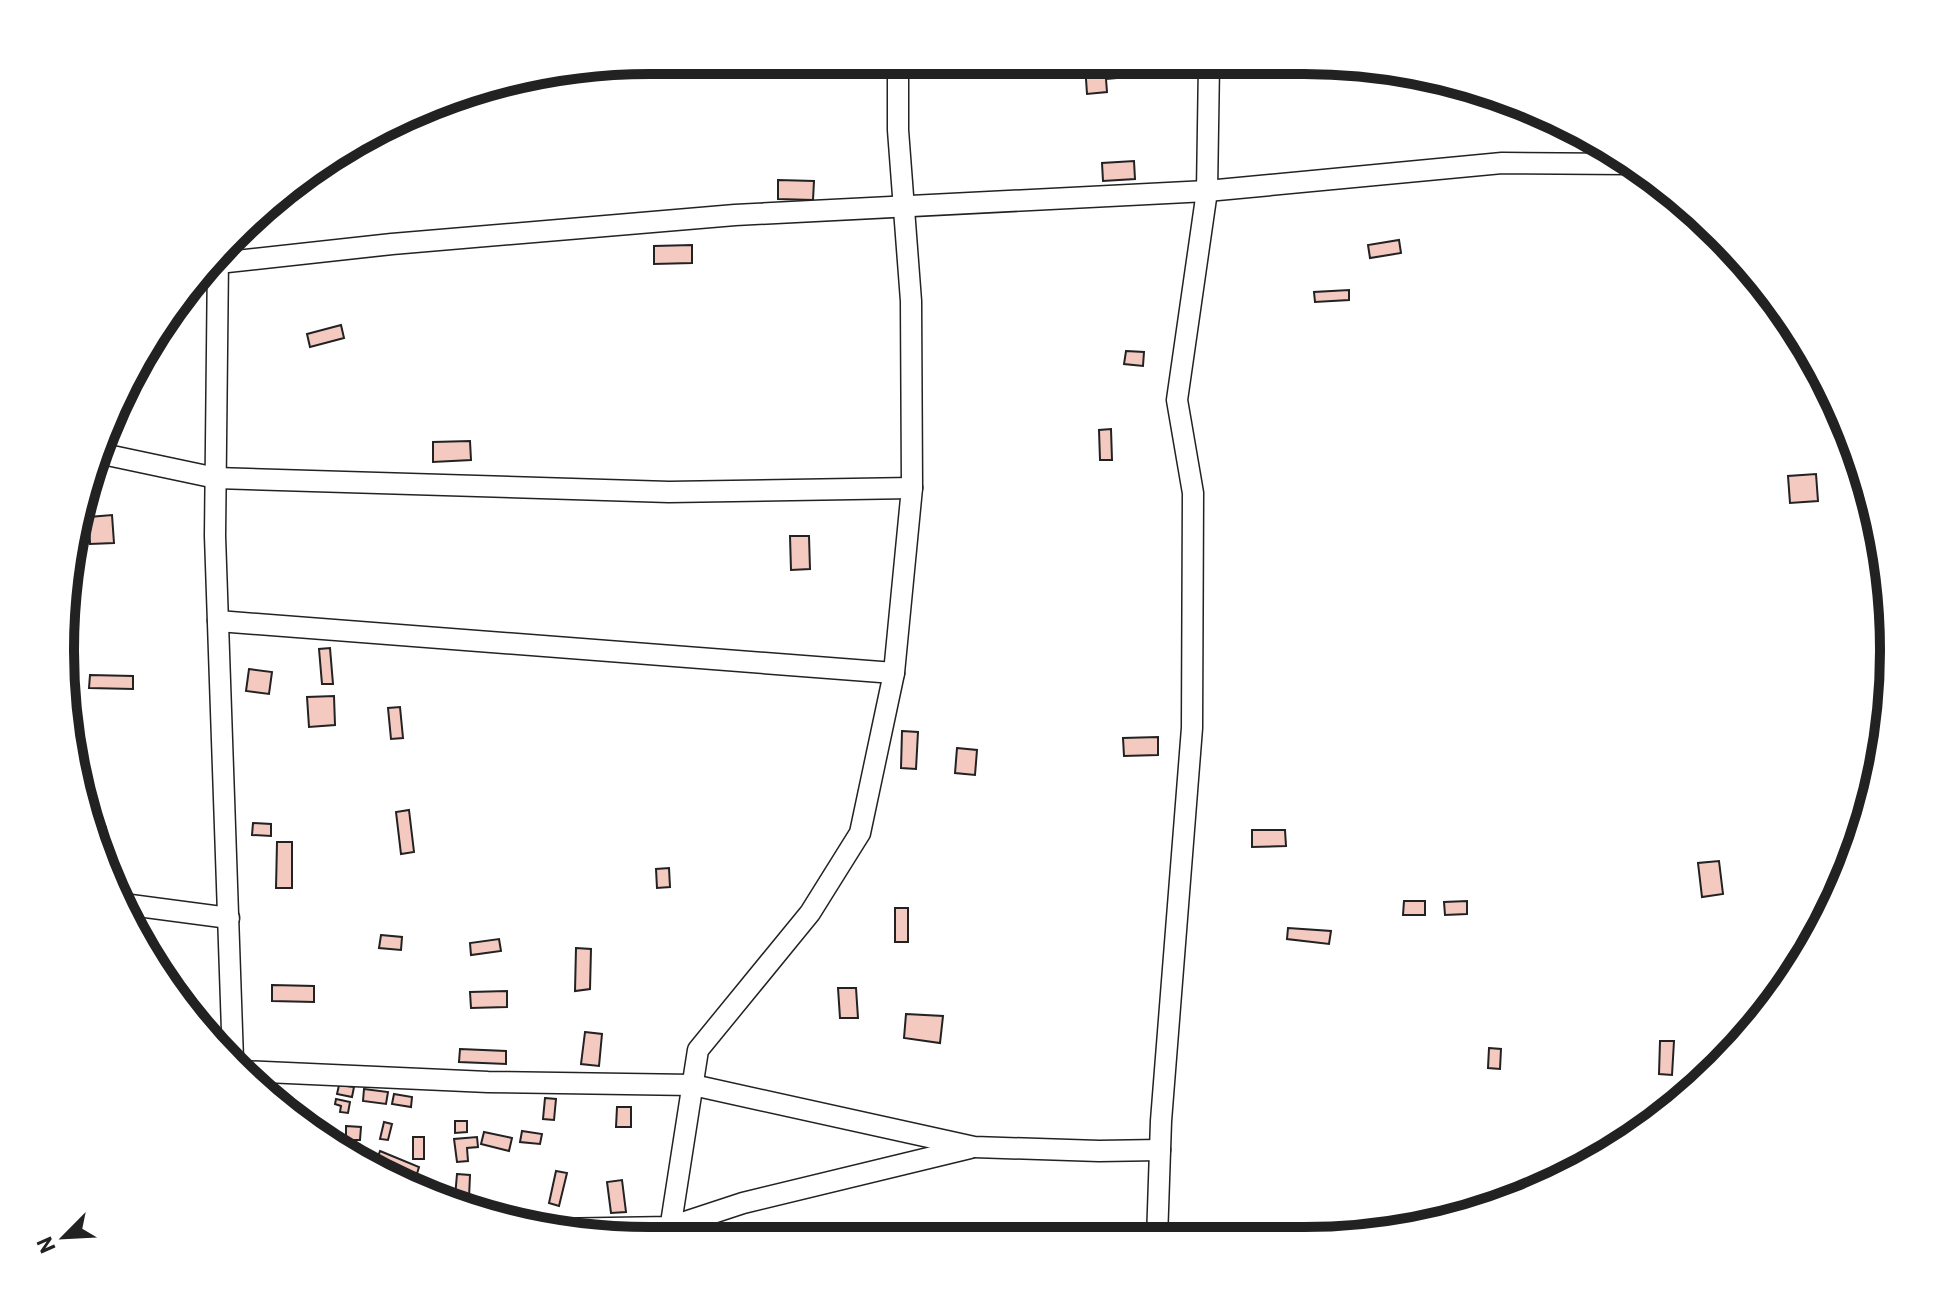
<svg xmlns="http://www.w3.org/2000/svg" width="1954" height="1301" viewBox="0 0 1954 1301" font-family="Barlow,sans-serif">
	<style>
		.building { fill: #f3c9c0; stroke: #222; stroke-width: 2 }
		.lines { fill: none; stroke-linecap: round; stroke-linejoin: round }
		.minor-casing { stroke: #222; stroke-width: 23 }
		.minor { stroke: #fff; stroke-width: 20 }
		.rim { fill: none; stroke: #222; stroke-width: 10 }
	</style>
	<rect width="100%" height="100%" fill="#fff"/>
	<g class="building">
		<polygon points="1137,63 1138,76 1106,79 1107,92 1087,94 1085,64"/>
		<polygon points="1134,161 1135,179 1103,181 1102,163"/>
		<polygon points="778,180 814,181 813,200 778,199"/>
		<polygon points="1399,240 1401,253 1370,258 1368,245"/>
		<polygon points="692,245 692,263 654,264 654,246"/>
		<polygon points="1349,290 1349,300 1315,302 1314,292"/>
		<polygon points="341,325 344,338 310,347 307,334"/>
		<polygon points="1126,351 1144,352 1143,366 1124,364"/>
		<polygon points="1111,429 1112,460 1100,460 1099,430"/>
		<polygon points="470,441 471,460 433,462 433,442"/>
		<polygon points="95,465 99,466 98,488 90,488"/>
		<polygon points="1816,474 1818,501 1790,503 1788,476"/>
		<polygon points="112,515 114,543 90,544 89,517"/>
		<polygon points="790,536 809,536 810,569 791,570"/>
		<polygon points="330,648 333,684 322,684 319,649"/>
		<polygon points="249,669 272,672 269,694 246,691"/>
		<polygon points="90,675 133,676 133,689 89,688"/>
		<polygon points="334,696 335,725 309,727 307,697"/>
		<polygon points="400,707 403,738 391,739 388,708"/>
		<polygon points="902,731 918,732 916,769 901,768"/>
		<polygon points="1158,737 1158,755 1124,756 1123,738"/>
		<polygon points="957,748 977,750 975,775 955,773"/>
		<polygon points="409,810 414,852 401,854 396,812"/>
		<polygon points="253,823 271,824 271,836 252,835"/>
		<polygon points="106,827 107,850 103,850 95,828"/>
		<polygon points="1252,830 1285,830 1286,846 1252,847"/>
		<polygon points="277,842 292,842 292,888 276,888"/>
		<polygon points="1719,861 1723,894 1702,897 1698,863"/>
		<polygon points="669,868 670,887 657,888 656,869"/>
		<polygon points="1404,901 1425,901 1425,915 1403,915"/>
		<polygon points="1467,901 1467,914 1445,915 1444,902"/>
		<rect x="895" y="908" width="13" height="34"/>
		<polygon points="1288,928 1331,931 1329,944 1287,939"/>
		<polygon points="381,935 402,937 401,950 379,948"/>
		<polygon points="499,939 501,951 471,955 470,943"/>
		<polygon points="576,948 591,949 590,989 575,991"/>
		<polygon points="272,985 314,986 314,1002 272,1001"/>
		<polygon points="838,988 856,988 858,1018 840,1018"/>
		<polygon points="507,991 507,1007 471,1008 470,992"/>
		<polygon points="906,1014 943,1016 940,1043 904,1038"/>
		<polygon points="585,1032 602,1034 599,1066 581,1064"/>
		<polygon points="1660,1041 1674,1041 1672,1075 1659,1074"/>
		<polygon points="1489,1048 1501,1049 1500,1069 1488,1068"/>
		<polygon points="460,1049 506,1051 506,1064 459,1062"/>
		<polygon points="339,1085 354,1087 352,1097 337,1094"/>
		<polygon points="364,1089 388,1092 386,1104 363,1101"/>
		<polygon points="394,1094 412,1097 411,1107 392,1104"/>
		<polygon points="545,1098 556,1099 554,1120 543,1119"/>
		<polygon points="336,1099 350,1102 348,1113 340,1112 341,1106 335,1104"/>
		<polygon points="617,1107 631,1107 631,1127 616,1127"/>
		<polygon points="455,1121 467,1121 467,1132 455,1133"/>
		<polygon points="384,1122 392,1124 388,1140 380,1139"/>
		<polygon points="346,1126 361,1127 360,1140 346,1140"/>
		<polygon points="522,1131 542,1134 540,1144 520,1142"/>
		<polygon points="484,1132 512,1138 509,1151 481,1144"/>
		<rect x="413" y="1137" width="11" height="22"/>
		<polygon points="477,1137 478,1147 467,1148 468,1161 457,1162 454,1139"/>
		<polygon points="380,1151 419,1167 416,1177 376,1162"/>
		<polygon points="556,1171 567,1173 559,1206 549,1203"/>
		<polygon points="457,1174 470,1175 469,1198 455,1197"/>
		<polygon points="622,1180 626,1212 611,1213 607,1182"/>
		<polygon points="486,1208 506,1210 506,1216 486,1209"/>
	</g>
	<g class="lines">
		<g class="minor-casing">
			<g id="minor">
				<polyline points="218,258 215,536 233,1060"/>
				<polyline points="218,263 392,244 735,215 1207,191 1502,163 1629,164"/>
				<polyline points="98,453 216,478 669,492 912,488"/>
				<polyline points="218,621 894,673"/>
				<polyline points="123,904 229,918"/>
				<polyline points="241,1071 488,1082 693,1085 974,1147 1099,1151 1160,1150"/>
				<polyline points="549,1229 670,1227 743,1203 970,1148"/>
				<polyline points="669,1236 698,1050 810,913 860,833 894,673 912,488 911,301 898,130 898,62"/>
				<polyline points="1157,1239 1161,1121 1192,728 1193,493 1177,400 1207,191 1209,64"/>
			</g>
		</g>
		<use href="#minor" class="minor"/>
	</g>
	<path d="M0 0H1954V1301H0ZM650 74H1304A576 576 0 0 1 1880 650V651A576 576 0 0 1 1304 1227H650A576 576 0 0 1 74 651V650A576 576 0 0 1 650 74Z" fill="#fff" fill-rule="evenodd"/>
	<path class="rim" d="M650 74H1304A576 576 0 0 1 1880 650V651A576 576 0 0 1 1304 1227H650A576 576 0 0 1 74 651V650A576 576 0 0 1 650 74Z"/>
	<g transform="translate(64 1237) rotate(246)" stroke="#ffffff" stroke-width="6" paint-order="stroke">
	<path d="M0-6L14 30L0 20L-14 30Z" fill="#222222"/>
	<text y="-12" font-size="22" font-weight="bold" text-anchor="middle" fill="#222222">N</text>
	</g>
</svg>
